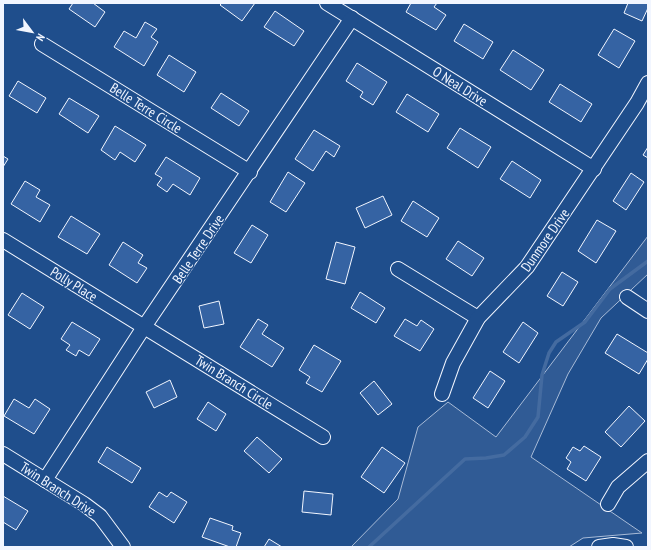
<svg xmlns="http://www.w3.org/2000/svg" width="651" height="550" viewBox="0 0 651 550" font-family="'PT Sans Narrow',sans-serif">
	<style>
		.built { fill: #305b95; stroke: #a8bbd7 }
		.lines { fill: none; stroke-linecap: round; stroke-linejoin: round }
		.stream { stroke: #446ba0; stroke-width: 3.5 }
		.building { fill: #3563a3; stroke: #f2f6ff }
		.minor-casing { stroke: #f2f6ff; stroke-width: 16 }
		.minor { stroke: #1f4e8c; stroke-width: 14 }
		.labels { text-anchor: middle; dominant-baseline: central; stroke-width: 3; stroke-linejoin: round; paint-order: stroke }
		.street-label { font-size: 14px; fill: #f2f6ff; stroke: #1f4e8c }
	</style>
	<rect width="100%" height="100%" fill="#1f4e8c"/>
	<polygon class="built" points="648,236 648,274 601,318 568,374 531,457 642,533 583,538 569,547 351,547 398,499 418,427 448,402 496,437"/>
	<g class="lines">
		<polyline class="stream" points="369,547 465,459 486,458 504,455 525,437 538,417 542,375 549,353 556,342 585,322 610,289 648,261"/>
	</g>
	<g class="building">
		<polygon points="73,3 93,3 105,12 95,27 69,9"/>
		<polygon points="222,3 255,3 242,21 220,5"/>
		<polygon points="411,3 437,3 434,7 446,15 436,30 406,12"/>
		<polygon points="628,3 648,3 648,8 642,21 624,13"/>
		<polygon points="275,11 304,31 294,46 264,27"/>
		<polygon points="145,22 157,29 151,37 158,42 144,66 114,47 124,31 136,38"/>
		<polygon points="464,24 493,42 483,59 454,41"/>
		<polygon points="614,29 635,41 619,68 598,55"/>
		<polygon points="513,50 544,70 531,90 500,70"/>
		<polygon points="169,55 196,72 184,92 157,75"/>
		<polygon points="357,63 387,82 373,105 360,97 363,92 346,81"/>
		<polygon points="18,81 46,98 37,113 9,96"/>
		<polygon points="560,84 592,104 581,122 549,102"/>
		<polygon points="221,93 249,111 239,126 211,108"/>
		<polygon points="407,94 439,114 428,132 396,112"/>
		<polygon points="69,98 99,116 88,133 59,114"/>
		<polygon points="115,126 146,145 135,162 120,152 115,160 101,150"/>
		<polygon points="460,128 491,147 478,168 447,148"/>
		<polygon points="314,130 340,146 334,157 326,151 313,171 295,159"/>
		<polygon points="648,147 648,158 643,155"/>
		<polygon points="3,156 8,159 3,167"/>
		<polygon points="166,157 200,178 190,195 173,184 167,192 157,185 162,178 155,174"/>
		<polygon points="512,161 541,180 530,198 500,179"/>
		<polygon points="288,172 305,183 286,212 270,202"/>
		<polygon points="631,173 644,182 626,210 613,201"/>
		<polygon points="25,181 40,190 36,197 50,205 40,222 11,204"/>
		<polygon points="383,196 392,215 365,228 356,208"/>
		<polygon points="413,201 439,218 427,237 401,221"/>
		<polygon points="71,216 100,234 87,254 58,237"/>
		<polygon points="597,220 616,231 596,263 578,251"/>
		<polygon points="252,225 268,235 251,263 234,253"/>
		<polygon points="458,241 484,258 472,276 446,259"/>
		<polygon points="123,242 143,255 138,263 147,268 137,283 109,265"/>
		<polygon points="336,242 355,247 345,284 326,279"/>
		<polygon points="562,272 578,282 563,306 547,296"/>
		<polygon points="360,292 385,308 376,323 351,308"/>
		<polygon points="22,293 44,307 30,329 8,315"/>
		<polygon points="219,301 224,324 204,328 199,306"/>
		<polygon points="258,319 268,325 262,334 284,348 272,367 240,347"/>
		<polygon points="405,319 417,326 421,320 434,329 420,351 394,336"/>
		<polygon points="72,322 100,339 89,356 79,350 76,356 66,350 70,345 61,339"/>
		<polygon points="523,322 538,333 519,363 503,352"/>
		<polygon points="617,334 648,353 648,359 639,374 605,353"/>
		<polygon points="314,345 341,361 322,392 306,383 310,377 299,370"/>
		<polygon points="490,371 505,381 488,408 473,398"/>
		<polygon points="170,380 177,397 154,408 146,392"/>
		<polygon points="374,381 392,404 378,415 360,393"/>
		<polygon points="14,399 29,408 35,399 50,409 34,434 4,416"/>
		<polygon points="208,402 226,414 216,431 197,419"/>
		<polygon points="629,406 645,421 621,447 605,432"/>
		<polygon points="257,437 282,459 269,473 244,451"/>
		<polygon points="584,446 601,457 586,481 567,469 571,462 566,458 573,447 580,451"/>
		<polygon points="107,447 141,468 132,483 98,462"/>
		<polygon points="382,447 405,463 384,493 361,477"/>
		<polygon points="304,491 333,494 331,515 302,512"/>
		<polygon points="159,492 167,497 171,492 187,502 174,523 149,507"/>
		<polygon points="3,496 28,511 16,530 3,522"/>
		<polygon points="210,518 233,526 232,530 241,533 236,547 230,547 202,537"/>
		<polygon points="269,539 282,547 264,547"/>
	</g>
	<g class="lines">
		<g class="minor-casing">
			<g id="minor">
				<polyline points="327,3 594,169"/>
				<polyline points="42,44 250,172"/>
				<polyline points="3,240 323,437"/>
				<polyline points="398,269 478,318"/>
				<polyline points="627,297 648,311"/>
				<polyline points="442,394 453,363 478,318 527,267 637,103 648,83"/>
				<polyline points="3,454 84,504 100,516 123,547"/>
				<polyline points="45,480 144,327 352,18"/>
				<polyline points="608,504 618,487 648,461"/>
				<polyline points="599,547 613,545 626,547"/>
			</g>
		</g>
		<use href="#minor" class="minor"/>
	</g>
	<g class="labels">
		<g class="street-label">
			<text transform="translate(460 86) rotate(32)">O Neal Drive</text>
			<text transform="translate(146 108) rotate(32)">Belle Terre Circle</text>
			<text transform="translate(545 240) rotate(-55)">Dunmore Drive</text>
			<text transform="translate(198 249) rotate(-56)">Belle Terre Drive</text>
			<text transform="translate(74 284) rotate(32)">Polly Place</text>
			<text transform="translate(234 382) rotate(32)">Twin Branch Circle</text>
			<text transform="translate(58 489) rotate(33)">Twin Branch Drive</text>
		</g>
	</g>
	<rect width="651" height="550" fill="none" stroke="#f2f6ff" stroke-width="8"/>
	<g transform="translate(32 32) rotate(122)" stroke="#1f4e8c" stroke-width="3" paint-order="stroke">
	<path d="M0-3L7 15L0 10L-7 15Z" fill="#f2f6ff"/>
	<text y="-6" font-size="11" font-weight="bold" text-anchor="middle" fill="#f2f6ff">N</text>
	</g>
</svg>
